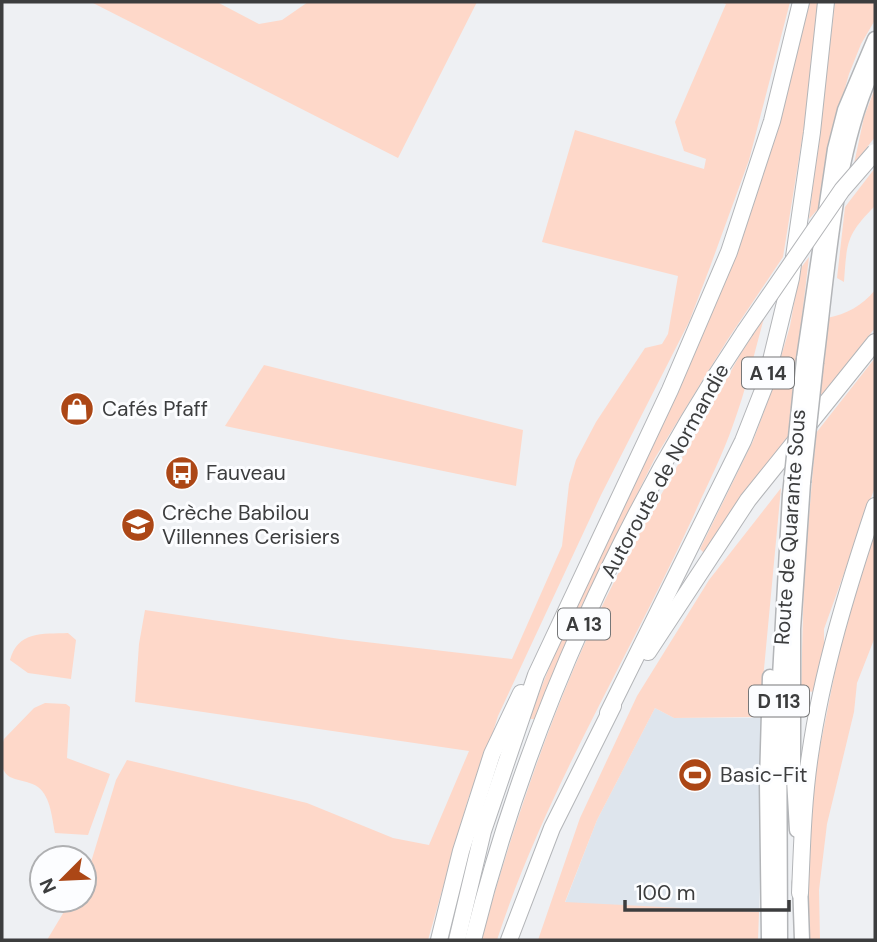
<svg xmlns="http://www.w3.org/2000/svg" width="877" height="942" viewBox="0 0 877 942" font-family="'DM Sans',sans-serif">
	<style>
		.built { fill: #dee5ed }
		.green { fill: #fed8c9 }
		.lines { fill: none; stroke-linecap: round; stroke-linejoin: round }
		.primary-casing { stroke: #b3b5b8; stroke-width: 17 }
		.motorway-casing { stroke: #b3b5b8; stroke-width: 18 }
		.primary { stroke: #fff; stroke-width: 14 }
		.motorway { stroke: #fff; stroke-width: 16 }
		.primary-bridge-casing { stroke: #b3b5b8; stroke-width: 17; stroke-linecap: butt }
		.motorway-bridge-casing { stroke: #b3b5b8; stroke-width: 18; stroke-linecap: butt }
		.primary-bridge { stroke: #fff; stroke-width: 14 }
		.motorway-bridge { stroke: #fff; stroke-width: 16 }
		.labels { text-anchor: middle; dominant-baseline: central; stroke-width: 6; stroke-linejoin: round; paint-order: stroke }
		.shield { fill: #fcfdff; stroke: #767778; stroke-width: 2 }
		.shield-label { font-size: 19px; font-weight: bold; fill: #3c3d3e }
		.poi-label { font-size: 21px; fill: #3c3d3e; stroke: #fcfdff; text-anchor: start }
		.street-label { font-size: 21px; fill: #3c3d3e; stroke: #fcfdff }
	</style>
	<rect width="100%" height="100%" fill="#eef0f3"/>
	<polygon class="built" points="655,708 674,718 764,718 759,912 565,903 597,820"/>
	<g class="green">
		<polygon points="91,2 217,2 259,24 282,20 308,2 477,2 398,158"/>
		<polygon points="720,2 790,2 749,160 710,267 689,322 601,495 498,716 485,757 468,799 428,940 47,940 71,900 84,900 84,879 88,872 116,780 127,760 307,803 393,838 429,845 469,751 135,702 139,644 145,610 340,639 512,659 562,546 569,484 576,460 596,422 645,348 662,344 668,334 678,276 542,242 575,130 704,169 706,159 684,151 675,122 726,4"/>
		<polygon points="807,2 819,2 804,127 783,257 728,339 655,458 575,619 536,719 529,719 571,612 730,261 755,197 781,112"/>
		<polygon points="835,2 875,2 875,20 861,44 849,74 832,134 818,209 809,219"/>
		<polygon points="875,88 875,137 854,164 864,117"/>
		<path d="M 875,168 L 875,206 C 846,235 847,242 844,282 L 837,278 L 845,207 Z"/>
		<polygon points="809,257 788,436 704,553 700,549 753,441 769,398 790,326 800,269"/>
		<path d="M 875,290 L 875,328 L 820,397 L 827,318 C 847,314 862,306 875,290 Z"/>
		<path d="M 764,318 C 754,354 746,390 733,425 C 722,457 706,487 693,517 C 628,659 545,792 497,940 L 481,940 C 516,816 558,691 617,576 C 656,501 700,427 741,353 Z"/>
		<polygon points="875,358 875,487 824,629 824,661 817,692 801,691 804,577 816,433"/>
		<polygon points="264,365 523,430 516,486 225,426"/>
		<polygon points="781,488 761,701 755,717 674,718 655,708 597,820 565,902 759,912 758,940 538,940 580,818 637,696 709,580"/>
		<polygon points="875,520 875,637 857,683 854,712 827,824 819,890 820,940 810,940 806,817 845,622"/>
		<path d="M 68,633 L 76,640 L 71,679 L 28,673 L 10,660 C 18,631 42,634 68,633 Z"/>
		<path d="M 45,703 L 66,704 L 70,707 L 67,758 L 110,774 L 88,835 L 55,833 C 52,819 51,797 38,787 C 24,777 2,784 2,761 C 2,754 1,747 4,739 L 34,708 Z"/>
	</g>
	<g class="lines">
		<g class="primary-casing">
			<g id="primary">
				<polyline points="804,359 835,149 845,110 875,39"/>
				<path d="M 816,362 C 828,269 834,150 875,65"/>
				<polyline points="797,830 793,762 793,629 803,482"/>
				<polyline points="800,882 802,940"/>
				<polyline points="769,940 767,783 770,677"/>
				<polyline points="780,940 779,695 790,495"/>
			</g>
		</g>
		<g class="motorway-casing">
			<g id="motorway">
				<polyline points="648,652 748,500 875,342"/>
				<polyline points="608,713 743,441 765,385 791,278 812,132 826,2"/>
				<path d="M 800,893 C 802,847 803,801 810,755 C 822,671 848,587 875,506"/>
				<polyline points="439,940 461,851 492,754 521,693"/>
				<polyline points="457,940 483,831 536,675 670,390 729,252 772,121 801,2"/>
				<path d="M 473,940 C 526,727 623,513 745,331"/>
				<polyline points="509,940 552,828 613,706"/>
			</g>
		</g>
		<use href="#primary" class="primary"/>
		<use href="#motorway" class="motorway"/>
		<g class="primary-bridge-casing">
			<g id="primary-bridge">
				<polyline points="803,482 816,362"/>
				<polyline points="790,495 804,359"/>
			</g>
		</g>
		<g class="motorway-bridge-casing">
			<polyline id="motorway-bridge" points="745,331 842,190 875,152"/>
		</g>
		<use href="#primary-bridge" class="primary-bridge"/>
		<use href="#motorway-bridge" class="motorway-bridge"/>
	</g>
	<defs>
		<g id="shop-disc" transform="scale(1.75)"><circle r="9.5" fill="#ac4716" stroke="#fcfdff"/><path d="M-5-2.5h2.3a2.7 3.5 0 0 1 5.4 0H5L5.5 6h-11ZM-1.5-2.5h3a1.5 2.3 0 0 0-3 0Z" fill="#fff"/></g>
		<g id="bus-disc" transform="scale(1.75)"><circle r="9.5" fill="#ac4716" stroke="#fcfdff"/><path d="M-5-6H5V4H4V6H2V4H-2V6H-4V4H-5ZM-3.5-4V0h7V-4ZM-3.5 1.2v1.5H-2V1.2ZM2 1.2v1.5H3.5V1.2Z" fill="#fff"/></g>
		<g id="school-disc" transform="scale(1.75)"><circle r="9.5" fill="#ac4716" stroke="#fcfdff"/><path d="M0-5L7-2L0 1L-7-2ZM-4 1L0 2.5L4 1V4Q0 6-4 4Z" fill="#fff"/></g>
		<g id="stadium-disc" transform="scale(1.75)"><circle r="9.5" fill="#ac4716" stroke="#fcfdff"/><path d="M0-5a6.5 5 0 1 0 0 10a6.5 5 0 1 0 0-10ZM-3.5-1.8h7v3.6h-7Z" fill="#fff"/></g>
	</defs>
	<g fill-rule="evenodd">
		<use href="#shop-disc" x="77" y="409"/>
		<use href="#bus-disc" x="182" y="473"/>
		<use href="#school-disc" x="138" y="525"/>
		<use href="#stadium-disc" x="695" y="775"/>
	</g>
	<g class="labels">
		<g class="shield">
			<rect x="742" y="357.5" width="52" height="31" rx="5"/>
			<rect x="558" y="608.5" width="52" height="31" rx="5"/>
			<rect x="749" y="685.5" width="60" height="31" rx="5"/>
		</g>
		<g class="shield-label">
			<text x="768" y="373">A 14</text>
			<text x="584" y="624">A 13</text>
			<text x="779" y="701">D 113</text>
		</g>
		<g class="poi-label">
			<text x="102" y="409">Cafés Pfaff</text>
			<text x="206" y="473">Fauveau</text>
			<text x="162" y="513">Crèche Babilou<tspan x="162" dy="24">Villennes Cerisiers</tspan></text>
			<text x="720" y="775">Basic-Fit</text>
		</g>
		<g class="street-label">
			<text transform="translate(665 471) rotate(-61)">Autoroute de Normandie</text>
			<text transform="translate(790 527) rotate(-86)">Route de Quarante Sous</text>
		</g>
	</g>
	<rect width="877" height="942" fill="none" stroke="#3c3d3e" stroke-width="7"/>
	<g transform="translate(63 879) rotate(246)"><circle r="33" fill="#fcfdff" stroke="#afb0b2" stroke-width="2"/>
	<path d="M0-5L12 26L0 18L-12 26Z" fill="#ac4716"/>
	<text y="-10" font-size="19" font-weight="bold" text-anchor="middle" fill="#3c3d3e">N</text>
	</g>
	<path d="M625 900v10h164v-10" fill="none" stroke="#3c3d3e" stroke-width="3.5"/>
	<text x="636" y="900" font-size="21" fill="#3c3d3e" stroke="#fcfdff" stroke-width="5" paint-order="stroke">100 m</text>
</svg>
